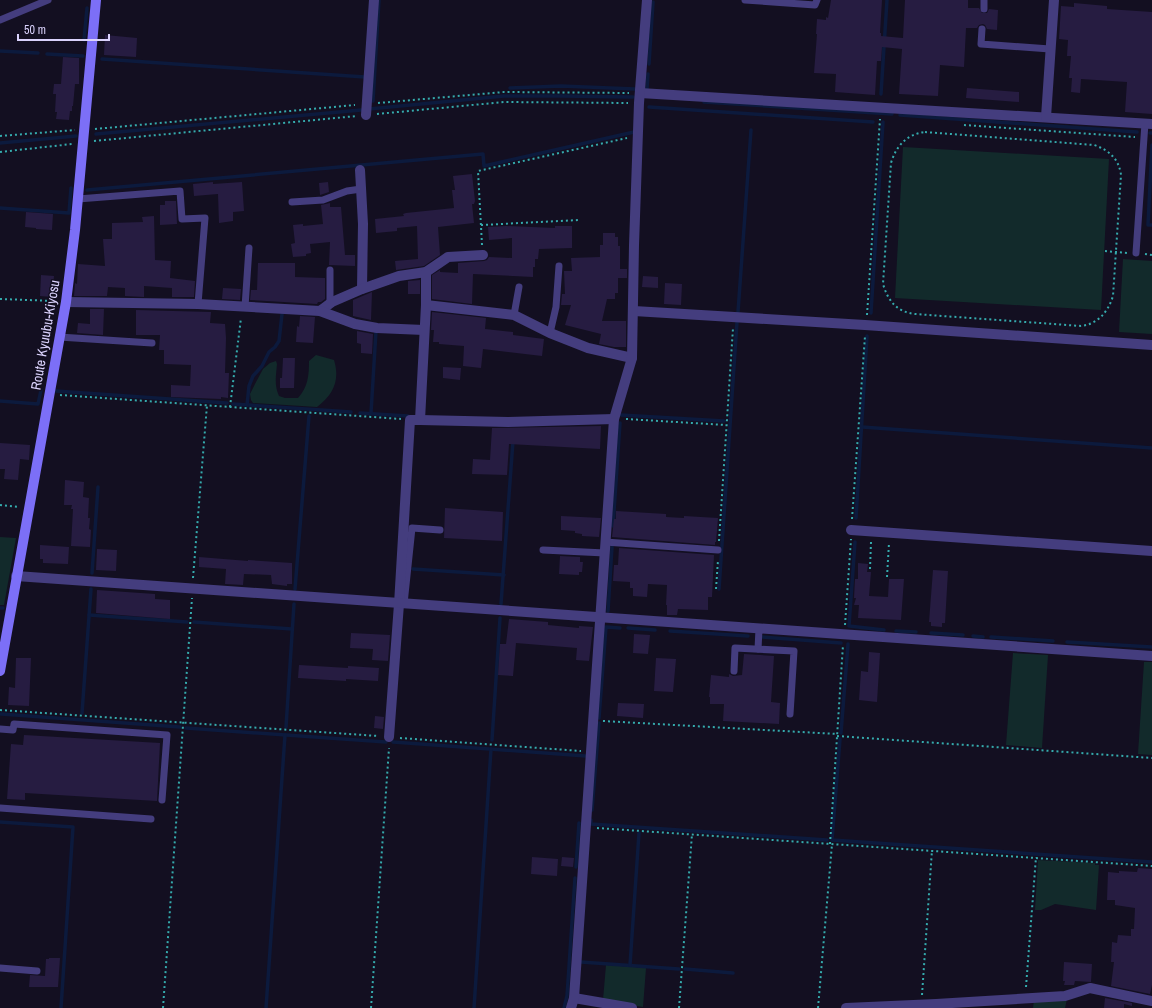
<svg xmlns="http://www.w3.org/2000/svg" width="1152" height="1008" viewBox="0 0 1152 1008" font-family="'Archivo Narrow',sans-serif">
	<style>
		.green { fill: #122a2b }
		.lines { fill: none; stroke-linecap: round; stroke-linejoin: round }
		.stream { stroke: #0c1a3d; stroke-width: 3.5 }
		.building { fill: #261c41 }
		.path { stroke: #35abad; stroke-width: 2; stroke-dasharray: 2 3; stroke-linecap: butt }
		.service { stroke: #443d7e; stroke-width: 7 }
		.minor { stroke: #443d7e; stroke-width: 10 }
		.tertiary { stroke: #443d7e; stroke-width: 10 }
		.secondary { stroke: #7c6ff7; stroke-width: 10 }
		.labels { text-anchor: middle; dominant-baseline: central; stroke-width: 3; stroke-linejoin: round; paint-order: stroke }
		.street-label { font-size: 14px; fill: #dad2fc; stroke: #130f21 }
	</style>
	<rect width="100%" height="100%" fill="#130f21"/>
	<g class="green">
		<polygon points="903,147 1109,159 1101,310 895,298"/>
		<polygon points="1123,259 1152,261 1152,334 1119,332"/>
		<path d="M 316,355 L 334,360 C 340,380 334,394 317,407 L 253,403 L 251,400 L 250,394 L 255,384 L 263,369 L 270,363 L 276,361 L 277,364 C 276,376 274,385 279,396 L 285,398 L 298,398 C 308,387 309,375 309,361 Z"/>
		<polygon points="0,537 16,538 4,605 0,605"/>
		<polygon points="1013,653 1048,655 1042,748 1006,745"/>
		<polygon points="1144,662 1152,662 1152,755 1138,754"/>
		<polygon points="1038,860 1095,863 1095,865 1099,865 1096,910 1055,904 1041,910 1035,910"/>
		<polygon points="606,965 646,968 643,1007 603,1000"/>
		<polygon points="1067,999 1065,1008 1033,1008 1034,1000"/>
	</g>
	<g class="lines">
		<g class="stream">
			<polyline points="84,40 87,8"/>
			<polyline points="0,51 38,53"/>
			<polyline points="47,54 83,56"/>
			<polyline points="102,59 365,77"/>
			<polyline points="649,64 653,2"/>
			<polyline points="510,88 561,86 635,89"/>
			<polyline points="647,89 648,74"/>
			<polyline points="881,94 887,0"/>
			<polyline points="373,101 379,0"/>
			<polyline points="704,102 892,114"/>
			<polyline points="649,107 873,122"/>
			<polyline points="369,109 504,96 559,96 633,97"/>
			<polyline points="900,115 1137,132"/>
			<polyline points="1150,133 1152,133"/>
			<polyline points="96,134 361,110"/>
			<polyline points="0,143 76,136"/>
			<polyline points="1152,145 1148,225 1152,225"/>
			<polyline points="87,190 483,154 484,166 634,132"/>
			<polyline points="0,208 69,213 71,188"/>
			<polyline points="738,312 751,130"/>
			<polyline points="871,313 883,122"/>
			<polyline points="56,391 227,403"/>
			<polyline points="0,401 38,404 41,390"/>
			<polyline points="233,404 351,412"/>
			<polyline points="247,405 249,386 253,376 262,366 269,352 275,347 279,341 282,314"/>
			<polyline points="360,413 408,416"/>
			<polyline points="371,413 376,331"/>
			<polyline points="621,415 724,421"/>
			<polyline points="862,427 1152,448"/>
			<polyline points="856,518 867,336"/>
			<polyline points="613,526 620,423"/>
			<polyline points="855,542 849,626 884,630"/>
			<polyline points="413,569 504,575"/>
			<polyline points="92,573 98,487"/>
			<polyline points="295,589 309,416"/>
			<polyline points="719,589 737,322"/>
			<polyline points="501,604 513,441"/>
			<polyline points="0,608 3,608"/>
			<polyline points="608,611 612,547"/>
			<polyline points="89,615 187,622"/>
			<polyline points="194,622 292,629"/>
			<polyline points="628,628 655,630"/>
			<polyline points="670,631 748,636"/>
			<polyline points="896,631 916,632"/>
			<polyline points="931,633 963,635"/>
			<polyline points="973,636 983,637"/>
			<polyline points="762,637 841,643"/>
			<polyline points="991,637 1053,641"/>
			<polyline points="1067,642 1152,647"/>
			<polyline points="82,713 91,589"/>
			<polyline points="1,714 180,727"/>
			<polyline points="599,718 606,627 620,628"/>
			<polyline points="286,727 294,604"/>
			<polyline points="186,728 386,742"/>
			<polyline points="841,733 848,644"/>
			<polyline points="840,739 832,840 1152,862"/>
			<polyline points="492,740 500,618"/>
			<polyline points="393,742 586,756"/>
			<polyline points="592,810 599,723"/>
			<polyline points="591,820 591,824 827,840"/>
			<polyline points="0,822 73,827 61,1008"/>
			<polyline points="576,867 579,823"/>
			<polyline points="581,962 679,969"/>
			<polyline points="630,965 639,833"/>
			<polyline points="685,969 733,973"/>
			<polyline points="266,1008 285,735"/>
			<polyline points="474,1008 491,749"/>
			<polyline points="564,1008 567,996 575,878"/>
		</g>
	</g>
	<g class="building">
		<polygon points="831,0 882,0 880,33 881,33 881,36 903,38 905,0 968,0 968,8 979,8 982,13 987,13 989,9 998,10 997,30 987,29 985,25 983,24 979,25 977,28 966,28 964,67 940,65 938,96 899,94 902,49 882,47 881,61 877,61 875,95 835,92 836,74 814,73 817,34 816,34 817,19 826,20 826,17 828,18"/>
		<polygon points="1074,3 1107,6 1107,9 1152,12 1152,114 1125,112 1127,82 1081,79 1080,93 1071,92 1072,78 1069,78 1071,56 1067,56 1068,40 1059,39 1061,6 1074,7"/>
		<polygon points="105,35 137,38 136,57 104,55"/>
		<polygon points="63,57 79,58 79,84 75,84 73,106 72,106 72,111 70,111 69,120 56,119 57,112 55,112 56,94 53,94 54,84 61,84"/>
		<polygon points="967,88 1019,92 1019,102 966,98"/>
		<polygon points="472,174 475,201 474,204 472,204 474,223 438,227 440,255 424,266 396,270 395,261 418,259 417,226 397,228 397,231 376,233 375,219 404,216 403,214 406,213 454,208 452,190 455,190 453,176"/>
		<polygon points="213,182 213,184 242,182 244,211 233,212 233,221 219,223 218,194 194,196 193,184"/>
		<polygon points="328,182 329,192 320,195 319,183"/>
		<polygon points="165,201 176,201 177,224 160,225 160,205 165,205"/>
		<polygon points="330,203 330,207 341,207 345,255 355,255 355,266 329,265 330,242 310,244 311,253 306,254 306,256 293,257 291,244 295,243 293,225 303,224 303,226 323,224 321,205"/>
		<polygon points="26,212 53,214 52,230 36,229 36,228 25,227"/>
		<polygon points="154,216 155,260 171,261 170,278 195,281 194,297 172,297 172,288 144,286 144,297 125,296 125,288 108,287 107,296 74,296 75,283 77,284 78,264 105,266 103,239 112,239 112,223 143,222 142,217"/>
		<polygon points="506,226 555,228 555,226 572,226 572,248 539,249 538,259 535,259 535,267 533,267 533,277 473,274 472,304 432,299 432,275 440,270 440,272 458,273 458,263 484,261 487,260 489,257 512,258 512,238 489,240 488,227"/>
		<polygon points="603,233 615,233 615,237 618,237 618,246 620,246 620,269 627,269 627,278 618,278 618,293 615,293 615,299 607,299 602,321 626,321 626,347 614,347 599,344 601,334 565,325 571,305 561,305 562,294 565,294 564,271 572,271 571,258 600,257 600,245 603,245"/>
		<polygon points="258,263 295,263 295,277 325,278 325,299 321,302 318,302 317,304 250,300 251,290 257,290"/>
		<polygon points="41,275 54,276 52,297 40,296"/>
		<polygon points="643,276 658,277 658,288 642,287"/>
		<polygon points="420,280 420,294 408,294 408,281"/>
		<polygon points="665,283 682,284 681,305 664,304"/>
		<polygon points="223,288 241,289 240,300 222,299"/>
		<polygon points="372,292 371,320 353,316 353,300"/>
		<polygon points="90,309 104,309 103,335 77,333 78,323 90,324"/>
		<polygon points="136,310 211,312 210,323 225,324 226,338 225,373 229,373 228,398 221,397 221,399 171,397 171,385 190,386 191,365 164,364 164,350 159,350 160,335 136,335"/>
		<polygon points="432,312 486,318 485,329 513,332 513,335 544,339 542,356 483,349 481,368 463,366 464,346 439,344 439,342 433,342 434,330 431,330"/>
		<polygon points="300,316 315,317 313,343 296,342 297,326 299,327"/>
		<polygon points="357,331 373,334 372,354 361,353 361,344 357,343"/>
		<polygon points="283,358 295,358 294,388 280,388 280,378 282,378"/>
		<polygon points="443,367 461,368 460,380 443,378"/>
		<polygon points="601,426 600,449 509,444 507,475 472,474 473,459 490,460 492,428"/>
		<polygon points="0,443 30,445 29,460 20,459 18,480 4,479 5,469 0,469"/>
		<polygon points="65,480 84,482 83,497 89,498 88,518 90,518 89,529 91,530 90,547 71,546 73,509 71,509 72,505 64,505"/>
		<polygon points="445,508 503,512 502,541 444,538"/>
		<polygon points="616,511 666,514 666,517 684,518 684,516 718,518 716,542 715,542 715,545 612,537 614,519 616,519"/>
		<polygon points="561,516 601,518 599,537 582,536 582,534 575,533 575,531 561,530"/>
		<polygon points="40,545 69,547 68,564 43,563 43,559 40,559"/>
		<polygon points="619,548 714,555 712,597 708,597 708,610 678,609 677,615 667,615 667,605 666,605 667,585 648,584 647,597 633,596 633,588 630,588 630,582 613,581 614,565 618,565"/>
		<polygon points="97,549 117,550 116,571 96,570"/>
		<polygon points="560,556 580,557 580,562 583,562 582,572 579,572 579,575 559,574"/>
		<polygon points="199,557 248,561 248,560 292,563 292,584 287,584 287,586 272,584 271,575 244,574 243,585 225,584 226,569 199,567"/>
		<polygon points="858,563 868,564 867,572 871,572 869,596 888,597 889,579 904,579 901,620 858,618 859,605 854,605 856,598 854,598 855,579 858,579"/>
		<polygon points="933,570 948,571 945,623 942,623 942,627 931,626 931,622 929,622"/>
		<polygon points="97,590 155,594 155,599 170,600 170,619 96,613"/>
		<polygon points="509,619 548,622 548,625 579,628 579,626 593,627 589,661 576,660 577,648 516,643 513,676 498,675 500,644 506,644"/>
		<polygon points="351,633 390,635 388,661 372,660 373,649 350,648"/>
		<polygon points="634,634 650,635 648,654 633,653"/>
		<polygon points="869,652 880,653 877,702 859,700 861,671 868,672"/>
		<polygon points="744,654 774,656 771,702 780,703 779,724 723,721 724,704 710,704 710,697 709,697 711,675 729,677 729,674 733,676 742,675"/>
		<polygon points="16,658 31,658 29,706 8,705 9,687 15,688"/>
		<polygon points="656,658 676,659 673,692 654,691"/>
		<polygon points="299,665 348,668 348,666 379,668 378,681 346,679 346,681 298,678"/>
		<polygon points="618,703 644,704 643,718 617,716"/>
		<polygon points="375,716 384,717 383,729 374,728"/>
		<polygon points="24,735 160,743 157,801 25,793 25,800 7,799 11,744 23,745"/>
		<polygon points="532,857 558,859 557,876 531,874"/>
		<polygon points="562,857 574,858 573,867 561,866"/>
		<polygon points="1138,868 1152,869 1152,985 1150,994 1111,986 1114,962 1111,962 1112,942 1117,943 1118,935 1131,936 1131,929 1134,929 1135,908 1115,905 1115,900 1107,900 1108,872 1119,873 1119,871 1137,872"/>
		<polygon points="49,958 60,958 58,987 29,987 30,975 45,976 46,959 49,959"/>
		<polygon points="1064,962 1092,964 1091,982 1075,981 1074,985 1064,985 1065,981 1063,981"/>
		<polygon points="1105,998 1132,1003 1132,1006 1124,1004 1124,1008 1104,1008"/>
	</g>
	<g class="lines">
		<g class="path">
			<polyline points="378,103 504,92 629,93"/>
			<polyline points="377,114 504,102 628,103"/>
			<polyline points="964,125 1135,137"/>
			<polyline points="95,129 355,105"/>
			<path d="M 925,132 L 1094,145 C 1109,150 1119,159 1121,175 L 1113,296 C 1108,312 1098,324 1081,326 L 915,314 C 897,312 888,301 883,284 L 891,163 C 896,146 907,134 925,132 Z"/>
			<polyline points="0,136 75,130"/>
			<polyline points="94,141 357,116"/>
			<polyline points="0,152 72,144"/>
			<polyline points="481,225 579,220"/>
			<polyline points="482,245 478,171 627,138"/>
			<polyline points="1105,251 1127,253"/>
			<polyline points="1145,254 1152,255"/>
			<polyline points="0,299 55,301"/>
			<polyline points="867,315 880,119"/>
			<polyline points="60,395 401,419"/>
			<polyline points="230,407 241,318"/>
			<polyline points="626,419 726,425"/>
			<polyline points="0,505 19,507"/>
			<polyline points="852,519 865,336"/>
			<polyline points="719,541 733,328"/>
			<polyline points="870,569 871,542"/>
			<polyline points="887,577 889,543"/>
			<polyline points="193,578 207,405"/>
			<polyline points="716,589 718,560"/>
			<polyline points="845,625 851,539"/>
			<polyline points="0,710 378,736"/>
			<polyline points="603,721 837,734"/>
			<polyline points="837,736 1152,758"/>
			<polyline points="400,738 581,751"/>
			<polyline points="597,828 1152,866"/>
			<polyline points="830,844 843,645"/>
			<polyline points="1026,987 1036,857"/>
			<polyline points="922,995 932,850"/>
			<polyline points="163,1008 192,598"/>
			<polyline points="371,1008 389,748"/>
			<polyline points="679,1008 692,834"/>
			<polyline points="818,1008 832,844"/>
		</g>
		<g class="service">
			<polyline points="745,0 815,5 817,0"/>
			<polyline points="984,9 984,0"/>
			<polyline points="0,20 48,0"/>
			<polyline points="982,29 981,44 1050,49"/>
			<polyline points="78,199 180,191 182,219 205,218 198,304"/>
			<polyline points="292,202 323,200 347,191 361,189"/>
			<polyline points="1136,253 1145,123"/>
			<polyline points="330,270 330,300 332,302"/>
			<polyline points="245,307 249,248"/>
			<polyline points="514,315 519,287"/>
			<polyline points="550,333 556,307 559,266"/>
			<polyline points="59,337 152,343"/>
			<polyline points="605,542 718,550"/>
			<polyline points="543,550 605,553"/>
			<polyline points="404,604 412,528 440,530"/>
			<polyline points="758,649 759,629"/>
			<polyline points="734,671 735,648 794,651 790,714"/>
			<polyline points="0,729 13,730 14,724 167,735 162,800"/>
			<polyline points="0,808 151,819"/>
			<polyline points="0,968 37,971"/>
		</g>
		<g class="minor">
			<polyline points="640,93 1152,124"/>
			<polyline points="366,115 374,0"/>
			<polyline points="1046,117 1054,0"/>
			<polyline points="360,170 363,224 362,289"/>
			<polyline points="66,302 198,304 320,311 332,302 362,289 399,276 426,272 448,257 483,255"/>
			<polyline points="426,305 514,315 550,333 588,348 632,358"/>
			<polyline points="320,311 355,324 377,328 424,330"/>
			<polyline points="634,311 865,325 1152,345"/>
			<polyline points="420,420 508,422 614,419"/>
			<polyline points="851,530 1152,551"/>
			<polyline points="389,737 399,604 410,420 420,420 426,305 426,272"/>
			<polyline points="574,998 632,1008"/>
			<polyline points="571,1008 574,998 614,419 632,358 634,245 639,103 647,0"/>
			<polyline points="846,1008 936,1004 1065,996 1090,988 1152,1001"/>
		</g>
		<polyline class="tertiary" points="16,576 1152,656"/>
		<polyline class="secondary" points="0,671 66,302 75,230 96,0"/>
	</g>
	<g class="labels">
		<g class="street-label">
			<text transform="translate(45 335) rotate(-80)">Route Kyuubu-Kiyosu</text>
		</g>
	</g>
	<path d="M18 34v6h91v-6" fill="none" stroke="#dad2fc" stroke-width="2"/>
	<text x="24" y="34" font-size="12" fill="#dad2fc" stroke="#130f21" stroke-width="3" paint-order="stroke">50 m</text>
</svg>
